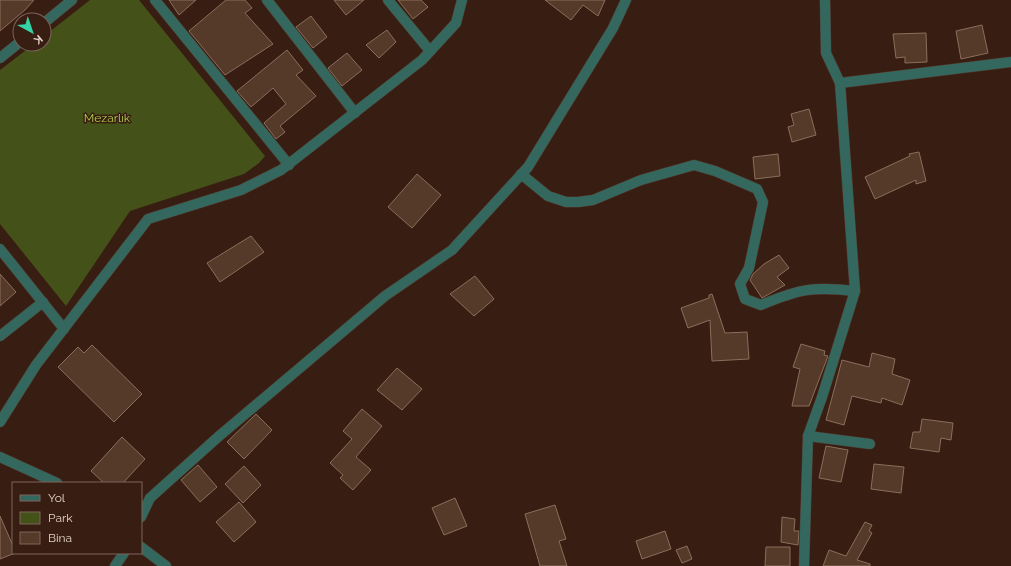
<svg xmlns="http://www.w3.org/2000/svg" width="1011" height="566" viewBox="0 0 1011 566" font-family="Raleway,sans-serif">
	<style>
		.green { fill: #445118 }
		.building { fill: #553a29; stroke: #8b6e5b }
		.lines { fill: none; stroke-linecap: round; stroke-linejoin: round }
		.minor-casing { stroke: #543a2f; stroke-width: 11 }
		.minor { stroke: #34675d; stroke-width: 10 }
		.labels { text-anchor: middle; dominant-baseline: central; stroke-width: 3; stroke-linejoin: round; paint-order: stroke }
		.park-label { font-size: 12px; fill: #b1cf4e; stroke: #381d12 }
	</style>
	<rect width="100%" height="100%" fill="#381d12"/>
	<polygon class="green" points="90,0 139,0 265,156 259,163 244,174 130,211 66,306 0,224 0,70 34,44 44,44 44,36"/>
	<g class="building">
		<polygon points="0,0 34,0 25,10 0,31"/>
		<polygon points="169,0 196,0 179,15"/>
		<polygon points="226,0 245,0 252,8 245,13 273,44 225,75 189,31"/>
		<polygon points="334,0 364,0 346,15"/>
		<polygon points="398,0 421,0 428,7 413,19"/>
		<polygon points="545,0 605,0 598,16 583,5 571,20"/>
		<polygon points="311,16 327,37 313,48 296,27"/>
		<polygon points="982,25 988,53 961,59 956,31"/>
		<polygon points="387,30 396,42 379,58 366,45"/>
		<polygon points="926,33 927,62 905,63 905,57 896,58 893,34"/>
		<polygon points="287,50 303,70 296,75 316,96 280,126 285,132 276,139 264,123 286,104 273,88 251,107 237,91"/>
		<polygon points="347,53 362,70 342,86 328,68"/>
		<polygon points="809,109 816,135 792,142 788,127 794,125 791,114"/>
		<polygon points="919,152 926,181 916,184 916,180 875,199 865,177 910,156 909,154"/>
		<polygon points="778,154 780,176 755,179 753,157"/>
		<polygon points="417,174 441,195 412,228 388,207"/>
		<polygon points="251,236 264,252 220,282 207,263"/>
		<polygon points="779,255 789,268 777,277 785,285 762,298 750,280 753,274 764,264"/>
		<polygon points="0,274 16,292 0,306"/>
		<polygon points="475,276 494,299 474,316 450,294"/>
		<polygon points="712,294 725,333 747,332 749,359 712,361 710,320 688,328 681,308 709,298 709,295"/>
		<polygon points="801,344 825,351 824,355 828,356 809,406 792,406 800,369 793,367"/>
		<polygon points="92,345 142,394 114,422 58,367 78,347 84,353"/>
		<polygon points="872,353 895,359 892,374 910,380 902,405 882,398 881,403 852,396 844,425 826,420 842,360 869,367"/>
		<polygon points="397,368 422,389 402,410 377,390"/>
		<polygon points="362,409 382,426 356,457 371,470 353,490 340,478 343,475 330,463 352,439 343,431"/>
		<polygon points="256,414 272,430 244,459 227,442"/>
		<polygon points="922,419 953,423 951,440 941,438 939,452 910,448 913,432 920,432"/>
		<polygon points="122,437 145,459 123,483 104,483 91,471"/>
		<polygon points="826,446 848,450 841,482 819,478"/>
		<polygon points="874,464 904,467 901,493 871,489"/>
		<polygon points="198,465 217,487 200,502 181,480"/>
		<polygon points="244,466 261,485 243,503 225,484"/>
		<polygon points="455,498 467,526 444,535 432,508"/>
		<polygon points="239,502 256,522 234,542 216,522"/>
		<polygon points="555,505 566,539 559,541 567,566 540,566 525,514"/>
		<polygon points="0,516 13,546 13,553 15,553 0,559"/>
		<polygon points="782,517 795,519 794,531 799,531 798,545 781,542"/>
		<polygon points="865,522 872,525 869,531 872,533 857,560 870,564 870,566 823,566 829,550 846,556"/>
		<polygon points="665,531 671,549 642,559 636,541"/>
		<polygon points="687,546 692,559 682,563 676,550"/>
		<polygon points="766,547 790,547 790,566 765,566"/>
	</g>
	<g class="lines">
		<g class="minor-casing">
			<g id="minor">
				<polyline points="155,0 289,165"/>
				<polyline points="267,0 355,113"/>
				<polyline points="388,0 430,51"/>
				<polyline points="44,23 72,0"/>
				<polyline points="0,58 20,42"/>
				<polyline points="840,83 1011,62"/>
				<path d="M 521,174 L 548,196 L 566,202 L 578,202 L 593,200 L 641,180 L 694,165 L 715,171 L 757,189 L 763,202 L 749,268 L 740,284 L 745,299 L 761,305 C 799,289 814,286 855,291"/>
				<polyline points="0,249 64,329"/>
				<polyline points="0,336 43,302"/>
				<polyline points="0,422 36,365 148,219 241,190 281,170 422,60 456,23 462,0"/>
				<polyline points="808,436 870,444"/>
				<polyline points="0,457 57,483"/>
				<polyline points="141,517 150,498 218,437 385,296 452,250 528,167 613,28 626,0"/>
				<polyline points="141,547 166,566"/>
				<polyline points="115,566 124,553"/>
				<polyline points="804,566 808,436 822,397 855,291 840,83 826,53 825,0"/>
			</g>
		</g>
		<use href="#minor" class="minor"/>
	</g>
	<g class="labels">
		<g class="park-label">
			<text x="107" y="118">Mezarlık</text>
		</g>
	</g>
	<rect x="12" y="482" width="130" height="72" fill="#381d12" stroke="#7d655c"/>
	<rect x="20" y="495" width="20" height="6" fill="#34675d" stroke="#7d655c"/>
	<text x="48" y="502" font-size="12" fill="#e5d2ca">Yol</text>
	<rect x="20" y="512" width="20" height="12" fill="#445118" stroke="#7d655c"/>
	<text x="48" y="522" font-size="12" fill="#e5d2ca">Park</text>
	<rect x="20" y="532" width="20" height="12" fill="#553a29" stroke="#7d655c"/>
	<text x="48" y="542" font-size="12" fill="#e5d2ca">Bina</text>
	<g transform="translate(32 32) rotate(140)"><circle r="19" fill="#381d12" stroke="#7d655c"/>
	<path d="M0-3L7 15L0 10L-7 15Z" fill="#34d4a7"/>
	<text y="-6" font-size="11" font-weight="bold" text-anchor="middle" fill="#e5d2ca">K</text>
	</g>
</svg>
